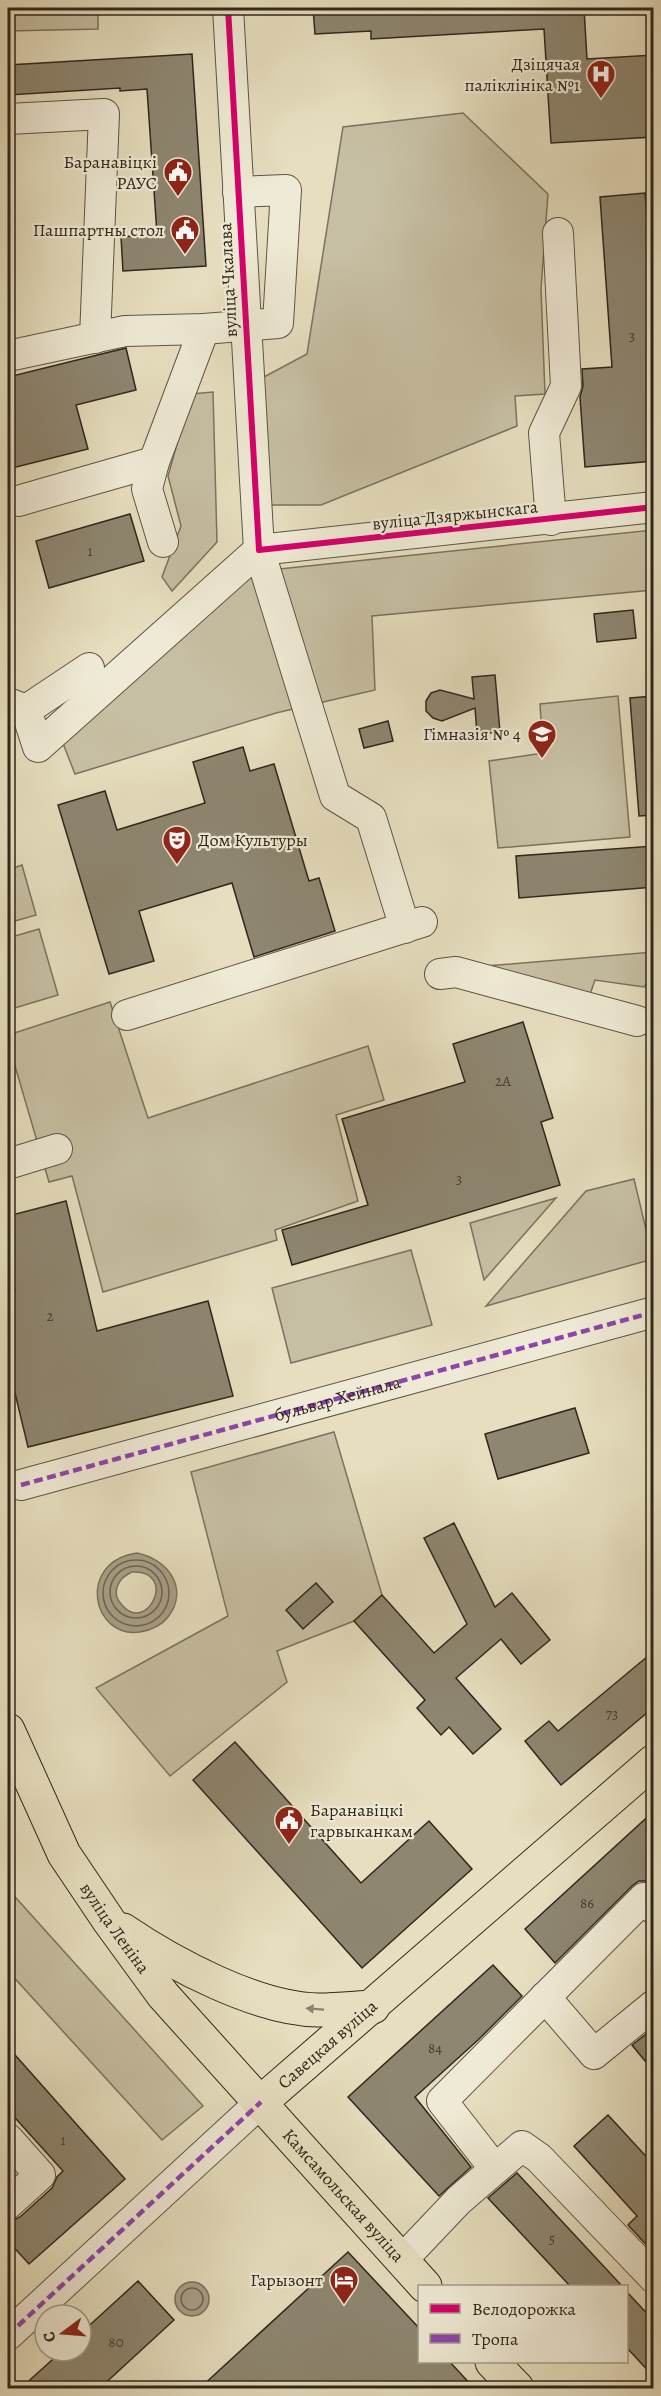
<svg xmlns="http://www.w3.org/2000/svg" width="661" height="2396" viewBox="0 0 661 2396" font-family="Alegreya,serif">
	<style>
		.green { fill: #c7bfa3; stroke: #7b7360; stroke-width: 1.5 }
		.water { fill: #a8a088; stroke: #78705d; stroke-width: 1.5; fill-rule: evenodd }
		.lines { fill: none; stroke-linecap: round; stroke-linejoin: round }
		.shore { stroke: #6c6452; stroke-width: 1.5 }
		.building { fill: #8e8671; stroke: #2f271c; stroke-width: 1.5 }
		.minor-casing { stroke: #5d5545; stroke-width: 32 }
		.major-casing { stroke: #2f271c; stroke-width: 35 }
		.minor { stroke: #efead5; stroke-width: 30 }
		.major { stroke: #e6debf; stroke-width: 33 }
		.quiet { stroke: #8e44ad; stroke-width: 4.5; stroke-dasharray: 9 4.5; stroke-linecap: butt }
		.cycleway-casing { stroke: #efead5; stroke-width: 10 }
		.cycleway { stroke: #d6006c; stroke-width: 6 }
		.oneway { fill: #8a826e }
		.labels { text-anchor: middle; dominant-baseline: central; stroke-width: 4.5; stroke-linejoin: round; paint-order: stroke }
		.number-label { font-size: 15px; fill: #473f31 }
		.poi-label { font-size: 18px; fill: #2f271c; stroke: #efead5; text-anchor: end }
		.street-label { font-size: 18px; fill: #2f271c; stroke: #efead5 }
	</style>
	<rect width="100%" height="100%" fill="#e6debf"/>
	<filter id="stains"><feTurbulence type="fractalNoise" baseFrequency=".00333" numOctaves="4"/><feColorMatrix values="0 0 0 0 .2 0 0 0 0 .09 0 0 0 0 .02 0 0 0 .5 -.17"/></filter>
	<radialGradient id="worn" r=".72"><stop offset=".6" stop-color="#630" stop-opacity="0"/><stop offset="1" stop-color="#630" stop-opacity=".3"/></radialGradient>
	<g class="green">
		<polygon points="8,8 98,8 98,29 8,31"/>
		<polygon points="463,113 548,194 541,289 545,394 515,396 517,426 321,505 260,505 262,378 307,354 343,127"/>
		<polygon points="213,392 217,542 172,591 162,577 181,526 168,476 191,394"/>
		<polygon points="653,530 653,590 372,616 375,690 276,713 75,774 62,741 243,576 279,569"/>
		<polygon points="618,696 630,837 498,848 489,761 543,753 540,704"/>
		<polygon points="22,865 36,915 8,923 8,870"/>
		<polygon points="39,929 58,995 8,1010 8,938"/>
		<polygon points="653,952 653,975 644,987 595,980 588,1000 486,966"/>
		<polygon points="110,1002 148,1118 368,1046 384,1100 336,1115 358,1201 275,1230 277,1240 103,1292 72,1176 49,1182 8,1042 8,1035"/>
		<polygon points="634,1179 653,1259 486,1306 586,1191"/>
		<polygon points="556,1198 484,1280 470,1223"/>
		<polygon points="411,1250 432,1325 291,1363 272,1288"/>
		<polygon points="334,1432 382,1595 354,1621 277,1651 287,1682 170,1776 96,1688 228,1616 191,1472"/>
		<polygon points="8,1889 203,2106 162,2140 8,1971"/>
	</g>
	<g class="water">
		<path d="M 137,1553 C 167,1559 190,1588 168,1617 C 161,1626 151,1630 140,1632 C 92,1639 76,1562 137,1553 ZM 132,1572 C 179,1570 147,1635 122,1605 C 110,1593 118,1578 132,1572 Z"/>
		<circle cx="192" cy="2299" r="17"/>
	</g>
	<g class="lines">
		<g class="shore">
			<circle cx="136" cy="1593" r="33"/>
			<circle cx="136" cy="1592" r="26"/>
			<circle cx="192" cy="2299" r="11"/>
		</g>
	</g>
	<g class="building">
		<polygon points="313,8 584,8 587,59 654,55 654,137 551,143 544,29 371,39 371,31 315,34"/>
		<polygon points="192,54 206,266 123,271 121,237 157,234 147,89 120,91 120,88 8,95 8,65"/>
		<polygon points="645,193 654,305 654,461 585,467 580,397 583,386 582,369 612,367 600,197"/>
		<polygon points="126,348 136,390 76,405 88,449 8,469 8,377"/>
		<polygon points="130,514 144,561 49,588 36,541"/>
		<polygon points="633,610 636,638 597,642 594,614"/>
		<polygon points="495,675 500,732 477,734 475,708 442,721 433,718 426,711 426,701 431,693 440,690 474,699 472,677"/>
		<polygon points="654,696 654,815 639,816 630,698"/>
		<polygon points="388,721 393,741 364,748 359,729"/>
		<polygon points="243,747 250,771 274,764 309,881 319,878 335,931 254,957 232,883 139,911 154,961 109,974 58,805 105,791 117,830 205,803 193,762"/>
		<polygon points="654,846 654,887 519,898 516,856"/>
		<polygon points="523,1022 553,1118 541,1122 560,1185 292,1265 282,1230 368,1205 342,1119 465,1082 453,1044"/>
		<polygon points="66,1201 97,1331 208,1301 233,1396 28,1447 8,1364 8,1292 15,1290 8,1261 8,1216"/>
		<polygon points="575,1408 589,1453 498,1479 485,1434"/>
		<polygon points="454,1523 495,1607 512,1593 550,1640 521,1664 501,1639 456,1678 501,1729 473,1754 449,1727 441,1735 417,1708 425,1700 354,1621 382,1595 434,1653 467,1624 424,1538"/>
		<polygon points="316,1583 333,1602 303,1629 286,1610"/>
		<polygon points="654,1651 654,1707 561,1785 525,1741 549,1721 558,1731"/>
		<polygon points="235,1742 361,1883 429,1821 472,1869 362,1968 193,1780"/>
		<polygon points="654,1811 654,1874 645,1881 639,1881 632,1886 555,1963 525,1929"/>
		<polygon points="493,1965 522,1996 478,2040 415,2097 471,2167 439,2196 348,2097"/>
		<polygon points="654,2028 654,2072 632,2045"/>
		<polygon points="8,2047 125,2179 29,2264 8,2241 8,2223 20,2217 52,2188 57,2177 63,2171 8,2110"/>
		<polygon points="608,2115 654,2165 654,2253 628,2225 637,2216 574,2146"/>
		<polygon points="517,2173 622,2286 570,2286 488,2198"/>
		<polygon points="348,2252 420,2329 420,2361 449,2361 474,2388 200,2388"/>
		<polygon points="138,2281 174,2320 100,2388 21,2388 62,2351 81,2351 81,2333"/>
		<polygon points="627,2292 654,2321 654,2377 627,2348"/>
	</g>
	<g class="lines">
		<g class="minor-casing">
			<g id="minor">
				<polyline points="228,8 259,550 335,796 371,818 405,928"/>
				<polyline points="8,119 104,114 95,338"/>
				<polyline points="8,356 125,331 204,329 278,323 286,190 238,192"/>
				<polyline points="18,501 154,462"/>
				<polyline points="551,520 544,433 566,386 558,233"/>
				<polyline points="163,542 147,489 154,462 204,329"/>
				<polyline points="259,550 654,507"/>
				<polyline points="8,703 26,710 38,747 259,550"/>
				<polyline points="26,710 89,668"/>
				<polyline points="440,974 456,972 637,1021"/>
				<polyline points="127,1015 422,922"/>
				<polyline points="8,1164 57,1149"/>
				<path id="s1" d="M 21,1485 L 654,1312"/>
				<polyline points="545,1997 594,2054 654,2005"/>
				<polyline points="8,2139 40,2175 8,2204"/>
				<polyline points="495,2169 442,2101 644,1898 654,1909"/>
				<polyline points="402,2260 459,2200 522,2146 539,2158 654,2278"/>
				<polyline points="8,2335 261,2102"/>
			</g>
		</g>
		<g class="major-casing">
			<g id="major">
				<path id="s2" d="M 8,1730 L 64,1854 L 109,1921 L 163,1995 L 425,2286"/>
				<path d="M 123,1930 C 173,1964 257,2009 318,2010 C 336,2010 355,2008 373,2007"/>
				<path id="s3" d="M 261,2102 L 654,1761"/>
				<polyline points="492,2362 517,2388"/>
			</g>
		</g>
		<use href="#minor" class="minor"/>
		<use href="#major" class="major"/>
		<g class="quiet">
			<polyline points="21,1485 654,1312"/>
			<polyline points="8,2335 261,2102"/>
		</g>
		<g class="cycleway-casing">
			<polyline id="cycleway" points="228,8 259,550 654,507"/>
		</g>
		<use href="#cycleway" class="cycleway"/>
	</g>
	<defs><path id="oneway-solid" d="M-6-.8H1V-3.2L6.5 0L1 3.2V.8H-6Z" transform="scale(1.5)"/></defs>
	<use class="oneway" href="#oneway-solid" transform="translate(315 2009) rotate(-176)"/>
	<defs>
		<g id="hospital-pin" transform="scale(1.5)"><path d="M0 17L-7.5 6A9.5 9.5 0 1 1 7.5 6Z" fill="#8f2418" stroke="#efead5"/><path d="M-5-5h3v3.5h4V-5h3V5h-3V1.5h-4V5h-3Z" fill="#fff"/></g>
		<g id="civic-pin" transform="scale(1.5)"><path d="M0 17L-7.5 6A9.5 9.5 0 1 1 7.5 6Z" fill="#8f2418" stroke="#efead5"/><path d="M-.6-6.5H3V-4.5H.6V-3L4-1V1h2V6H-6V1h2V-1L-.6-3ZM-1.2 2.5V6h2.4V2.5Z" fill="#fff"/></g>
		<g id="school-pin" transform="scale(1.5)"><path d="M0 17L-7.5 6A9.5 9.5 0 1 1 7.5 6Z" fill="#8f2418" stroke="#efead5"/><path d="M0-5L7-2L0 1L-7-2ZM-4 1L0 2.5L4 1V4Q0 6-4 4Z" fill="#fff"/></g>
		<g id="theatre-pin" transform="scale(1.5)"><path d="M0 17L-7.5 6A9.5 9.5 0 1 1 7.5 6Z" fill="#8f2418" stroke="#efead5"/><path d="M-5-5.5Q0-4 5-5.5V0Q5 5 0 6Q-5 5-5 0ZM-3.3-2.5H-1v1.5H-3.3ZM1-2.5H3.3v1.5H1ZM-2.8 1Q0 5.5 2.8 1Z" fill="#fff"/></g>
		<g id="hotel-pin" transform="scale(1.5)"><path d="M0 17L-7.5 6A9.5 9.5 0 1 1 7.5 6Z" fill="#8f2418" stroke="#efead5"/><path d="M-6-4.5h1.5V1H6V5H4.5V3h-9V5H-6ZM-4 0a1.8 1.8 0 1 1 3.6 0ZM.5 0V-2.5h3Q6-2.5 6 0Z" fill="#fff"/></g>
	</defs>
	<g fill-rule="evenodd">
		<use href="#hospital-pin" x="601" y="74"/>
		<use href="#civic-pin" x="178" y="172"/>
		<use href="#civic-pin" x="185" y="230"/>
		<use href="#school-pin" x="542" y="734"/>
		<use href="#theatre-pin" x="177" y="840"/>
		<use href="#civic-pin" x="289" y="1820"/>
		<use href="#hotel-pin" x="344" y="2280"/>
	</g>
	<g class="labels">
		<g class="number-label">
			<text x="632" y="336">3</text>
			<text x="90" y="551">1</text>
			<text x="503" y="1081">2А</text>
			<text x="459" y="1179">3</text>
			<text x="50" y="1316">2</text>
			<text x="612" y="1714">73</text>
			<text x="587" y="1903">86</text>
			<text x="435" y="2048">84</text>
			<text x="63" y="2140">1</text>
			<text x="552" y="2239">5</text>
			<text x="116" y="2342">80</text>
		</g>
		<g class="poi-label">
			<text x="580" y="64">Дзіцячая<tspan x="580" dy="21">паліклініка №1</tspan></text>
			<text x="157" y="162">Баранавіцкі<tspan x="157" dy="21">РАУС</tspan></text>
			<text x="164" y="230">Пашпартны стол</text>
			<text x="521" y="734">Гімназія № 4</text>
			<text x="198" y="840" text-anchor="start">Дом Культуры</text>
			<text x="310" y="1810" text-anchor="start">Баранавіцкі<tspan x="310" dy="21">гарвыканкам</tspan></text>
			<text x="323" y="2280">Гарызонт</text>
		</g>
		<g class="street-label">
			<text transform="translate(228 280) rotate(-93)">вуліца Чкалава</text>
			<text transform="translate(455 515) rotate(-6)">вуліца Дзяржынскага</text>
			<text stroke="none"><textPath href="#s1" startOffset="328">бульвар Хейнала</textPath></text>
			<text stroke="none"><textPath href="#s2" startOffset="226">вуліца Леніна</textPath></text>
			<text stroke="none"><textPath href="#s3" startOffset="88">Савецкая вуліца</textPath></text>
			<text stroke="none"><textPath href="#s2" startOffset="578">Камсамольская вуліца</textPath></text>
		</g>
	</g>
	<rect width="661" height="2396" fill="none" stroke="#e6debf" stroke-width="30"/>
	<rect x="9" y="9" width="643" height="2378" fill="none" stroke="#2f271c" stroke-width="3"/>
	<rect x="15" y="15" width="631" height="2366" fill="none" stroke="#2f271c" stroke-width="1.5"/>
	<rect x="418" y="2285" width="210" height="78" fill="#efead5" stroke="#a29c8b" stroke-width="1.5"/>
	<rect x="430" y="2304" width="30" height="9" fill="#d6006c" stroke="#a29c8b" stroke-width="1.5"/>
	<text x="472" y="2315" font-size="18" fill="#2f271c">Велодорожка</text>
	<rect x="430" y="2334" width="30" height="9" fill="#8e44ad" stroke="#a29c8b" stroke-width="1.5"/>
	<text x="472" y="2345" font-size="18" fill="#2f271c">Тропа</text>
	<g transform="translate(63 2333) rotate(254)"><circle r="28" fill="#efead5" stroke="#a29c8b" stroke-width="1.5"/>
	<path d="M0-4.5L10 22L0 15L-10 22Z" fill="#8f2418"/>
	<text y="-9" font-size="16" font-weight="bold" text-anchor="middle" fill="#2f271c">С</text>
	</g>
	<rect width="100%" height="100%" filter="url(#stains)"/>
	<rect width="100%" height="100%" fill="url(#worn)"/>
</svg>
